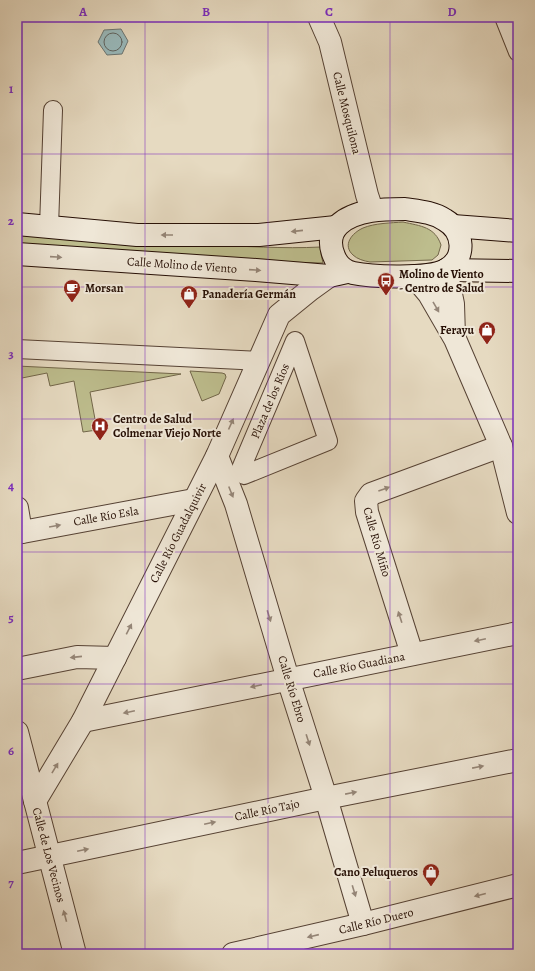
<svg xmlns="http://www.w3.org/2000/svg" width="535" height="971" viewBox="0 0 535 971" font-family="Alegreya,serif">
	<style>
		.green { fill: #bdbd8d; stroke: #726649 }
		.water { fill: #99b9bb; stroke: #6b7572 }
		.lines { fill: none; stroke-linecap: round; stroke-linejoin: round }
		.shore { stroke: #606460; stroke-width: 1 }
		.pedestrian-casing { stroke: #564234; stroke-width: 20 }
		.minor-casing { stroke: #564234; stroke-width: 24 }
		.secondary-casing { stroke: #260f05; stroke-width: 24 }
		.pedestrian { stroke: #efe7d7; stroke-width: 18 }
		.minor { stroke: #efe7d7; stroke-width: 22 }
		.secondary { stroke: #efe7d7; stroke-width: 22 }
		.oneway { fill: #958678 }
		.grid { fill: none; stroke: #7b2cbf; stroke-width: 1; stroke-opacity: 0.55 }
		.labels { text-anchor: middle; dominant-baseline: central; stroke-width: 4; stroke-linejoin: round; paint-order: stroke }
		.street-label { font-size: 12px; fill: #260f05; stroke: #efe7d7 }
		.poi-label { font-size: 12px; font-weight: bold; fill: #260f05; stroke: #efe7d7; text-anchor: start }
		.neatline { fill: none; stroke: #7b2cbf; stroke-width: 1.5 }
		.grid-label { font-size: 13px; text-anchor: middle; font-weight: bold; fill: #7b2cbf }
	</style>
	<rect width="100%" height="100%" fill="#e6dac1"/>
	<filter id="stains"><feTurbulence type="fractalNoise" baseFrequency=".005" numOctaves="4"/><feColorMatrix values="0 0 0 0 .2 0 0 0 0 .09 0 0 0 0 .02 0 0 0 .5 -.17"/></filter>
	<radialGradient id="worn" r=".72"><stop offset=".6" stop-color="#630" stop-opacity="0"/><stop offset="1" stop-color="#630" stop-opacity=".3"/></radialGradient>
	<g class="green">
		<path d="M 403,222 C 421,226 435,227 441,245 L 438,255 L 432,260 L 370,262 C 364,261 357,259 353,255 C 342,245 352,233 363,228 C 375,223 391,223 403,222 Z"/>
		<path d="M 17,233 C 80,238 143,242 206,245 C 244,246 283,249 321,247 L 321,254 L 323,263 L 248,261 L 17,245 Z"/>
		<polygon points="17,366 181,374 90,392 97,430 83,432 74,381 50,386 47,373 17,379"/>
		<polygon points="190,371 222,373 225,374 226,377 219,394 202,401"/>
	</g>
	<polygon class="water" points="121,29 128,41 122,54 107,55 98,42 104,30"/>
	<g class="lines">
		<circle class="shore" cx="113" cy="42" r="9"/>
		<g class="pedestrian-casing">
			<g id="pedestrian">
				<polyline points="504,17 518,52"/>
				<polyline points="49,227 53,110"/>
				<polygon points="295,341 328,441 244,475 240,471"/>
				<polyline points="17,349 259,361"/>
			</g>
		</g>
		<g class="minor-casing">
			<g id="minor">
				<polyline points="319,17 330,42 367,195 372,210"/>
				<polyline points="446,270 453,304 454,336"/>
				<polyline points="414,276 429,294 455,339 501,446 518,513"/>
				<polyline points="217,456 236,504 288,679 326,798 363,924"/>
				<polyline points="17,508 21,532"/>
				<polyline points="17,533 194,500"/>
				<polyline points="412,654 367,512 366,501 371,494 501,446"/>
				<polyline points="17,669 77,657 115,658"/>
				<polyline points="83,721 518,633"/>
				<polyline points="17,732 75,954"/>
				<polyline points="35,801 83,721 217,456 279,315 311,289 329,276"/>
				<polyline points="17,863 326,798 518,760"/>
				<polyline points="233,954 363,924 518,885"/>
			</g>
		</g>
		<g class="secondary-casing">
			<g id="secondary">
				<path d="M 405,209 C 418,211 433,212 445,220 C 464,231 467,258 446,270 C 430,279 371,277 353,273 C 344,271 337,264 334,256 C 322,228 347,215 371,211 C 382,209 394,209 405,209 Z"/>
				<polyline points="17,224 137,235 259,235 336,227"/>
				<polyline points="453,226 518,231"/>
				<polyline points="17,254 256,270 329,276 347,272"/>
				<polyline points="446,270 518,271"/>
			</g>
		</g>
		<use href="#pedestrian" class="pedestrian"/>
		<use href="#minor" class="minor"/>
		<use href="#secondary" class="secondary"/>
	</g>
	<defs><path id="oneway-solid" d="M-6-.8H1V-3.2L6.5 0L1 3.2V.8H-6Z"/></defs>
	<g class="oneway">
		<use href="#oneway-solid" transform="translate(297 231) rotate(174)"/>
		<use href="#oneway-solid" transform="translate(167 235) rotate(-180)"/>
		<use href="#oneway-solid" transform="translate(56 257) rotate(4)"/>
		<use href="#oneway-solid" transform="translate(255 270) rotate(4)"/>
		<use href="#oneway-solid" transform="translate(436 307) rotate(60)"/>
		<use href="#oneway-solid" transform="translate(231 424) rotate(-66)"/>
		<use href="#oneway-solid" transform="translate(384 489) rotate(-20)"/>
		<use href="#oneway-solid" transform="translate(231 492) rotate(68)"/>
		<use href="#oneway-solid" transform="translate(55 526) rotate(-10)"/>
		<use href="#oneway-solid" transform="translate(269 616) rotate(73)"/>
		<use href="#oneway-solid" transform="translate(400 617) rotate(-108)"/>
		<use href="#oneway-solid" transform="translate(129 629) rotate(-63)"/>
		<use href="#oneway-solid" transform="translate(480 640) rotate(168)"/>
		<use href="#oneway-solid" transform="translate(76 657) rotate(174)"/>
		<use href="#oneway-solid" transform="translate(256 686) rotate(168)"/>
		<use href="#oneway-solid" transform="translate(129 712) rotate(168)"/>
		<use href="#oneway-solid" transform="translate(308 740) rotate(72)"/>
		<use href="#oneway-solid" transform="translate(478 767) rotate(-11)"/>
		<use href="#oneway-solid" transform="translate(55 768) rotate(-59)"/>
		<use href="#oneway-solid" transform="translate(351 793) rotate(-11)"/>
		<use href="#oneway-solid" transform="translate(210 823) rotate(-12)"/>
		<use href="#oneway-solid" transform="translate(83 850) rotate(-12)"/>
		<use href="#oneway-solid" transform="translate(354 891) rotate(73)"/>
		<use href="#oneway-solid" transform="translate(480 895) rotate(166)"/>
		<use href="#oneway-solid" transform="translate(65 916) rotate(-105)"/>
		<use href="#oneway-solid" transform="translate(313 936) rotate(167)"/>
	</g>
	<path class="grid" d="M 145,17 L 145,954M 268,17 L 268,954M 390,17 L 390,954M 17,154 L 518,154M 17,287 L 518,287M 17,419 L 518,419M 17,552 L 518,552M 17,684 L 518,684M 17,817 L 518,817"/>
	<defs>
		<g id="bus-pin" transform="scale(0.9)"><path d="M0 17L-7.5 6A9.5 9.5 0 1 1 7.5 6Z" fill="#8f2418" stroke="#efe7d7"/><path d="M-5-6H5V4H4V6H2V4H-2V6H-4V4H-5ZM-3.5-4V0h7V-4ZM-3.5 1.2v1.5H-2V1.2ZM2 1.2v1.5H3.5V1.2Z" fill="#fff"/></g>
		<g id="cafe-pin" transform="scale(0.9)"><path d="M0 17L-7.5 6A9.5 9.5 0 1 1 7.5 6Z" fill="#8f2418" stroke="#efe7d7"/><path d="M-5.5-4.5H6V0H3Q3 3.5 0 3.5H-2.5Q-5.5 3.5-5.5 0ZM3-3.2v2h1.7v-2ZM-6 4.5H4V6H-6Z" fill="#fff"/></g>
		<g id="shop-pin" transform="scale(0.9)"><path d="M0 17L-7.5 6A9.5 9.5 0 1 1 7.5 6Z" fill="#8f2418" stroke="#efe7d7"/><path d="M-5-2.5h2.3a2.7 3.5 0 0 1 5.4 0H5L5.5 6h-11ZM-1.5-2.5h3a1.5 2.3 0 0 0-3 0Z" fill="#fff"/></g>
		<g id="hospital-pin" transform="scale(0.9)"><path d="M0 17L-7.5 6A9.5 9.5 0 1 1 7.5 6Z" fill="#8f2418" stroke="#efe7d7"/><path d="M-5-5h3v3.5h4V-5h3V5h-3V1.5h-4V5h-3Z" fill="#fff"/></g>
	</defs>
	<g fill-rule="evenodd">
		<use href="#bus-pin" x="386" y="281"/>
		<use href="#cafe-pin" x="72" y="288"/>
		<use href="#shop-pin" x="189" y="294"/>
		<use href="#shop-pin" x="487" y="330"/>
		<use href="#hospital-pin" x="100" y="426"/>
		<use href="#shop-pin" x="431" y="872"/>
	</g>
	<g class="labels">
		<g class="street-label">
			<text transform="translate(347 113) rotate(76)">Calle Mosquilona</text>
			<text transform="translate(182 265) rotate(4)">Calle Molino de Viento</text>
			<text transform="translate(270 401) rotate(-67)">Plaza de los Ríos</text>
			<text transform="translate(106 516) rotate(-10)">Calle Río Esla</text>
			<text transform="translate(178 533) rotate(-63)">Calle Río Guadalquivir</text>
			<text transform="translate(377 542) rotate(74)">Calle Río Miño</text>
			<text transform="translate(359 665) rotate(-11)">Calle Río Guadiana</text>
			<text transform="translate(292 689) rotate(73)">Calle Río Ebro</text>
			<text transform="translate(267 810) rotate(-12)">Calle Río Tajo</text>
			<text transform="translate(49 855) rotate(75)">Calle de Los Vecinos</text>
			<text transform="translate(376 921) rotate(-14)">Calle Río Duero</text>
		</g>
		<g class="poi-label">
			<text x="399" y="274">Molino de Viento<tspan x="399" dy="14">- Centro de Salud</tspan></text>
			<text x="85" y="288">Morsan</text>
			<text x="202" y="294">Panadería Germán</text>
			<text x="474" y="330" text-anchor="end">Ferayu</text>
			<text x="113" y="419">Centro de Salud<tspan x="113" dy="14">Colmenar Viejo Norte</tspan></text>
			<text x="418" y="872" text-anchor="end">Cano Peluqueros</text>
		</g>
	</g>
	<rect width="535" height="971" fill="none" stroke="#e6dac1" stroke-width="44"/>
	<rect x="22" y="22" width="491" height="927" class="neatline"/>
	<g class="grid-label">
		<text x="83" y="16">A</text>
		<text x="206" y="16">B</text>
		<text x="329" y="16">C</text>
		<text x="452" y="16">D</text>
		<text x="11" y="93">1</text>
		<text x="11" y="225">2</text>
		<text x="11" y="358">3</text>
		<text x="11" y="490">4</text>
		<text x="11" y="622">5</text>
		<text x="11" y="755">6</text>
		<text x="11" y="887">7</text>
	</g>
	<rect width="100%" height="100%" filter="url(#stains)"/>
	<rect width="100%" height="100%" fill="url(#worn)"/>
</svg>
